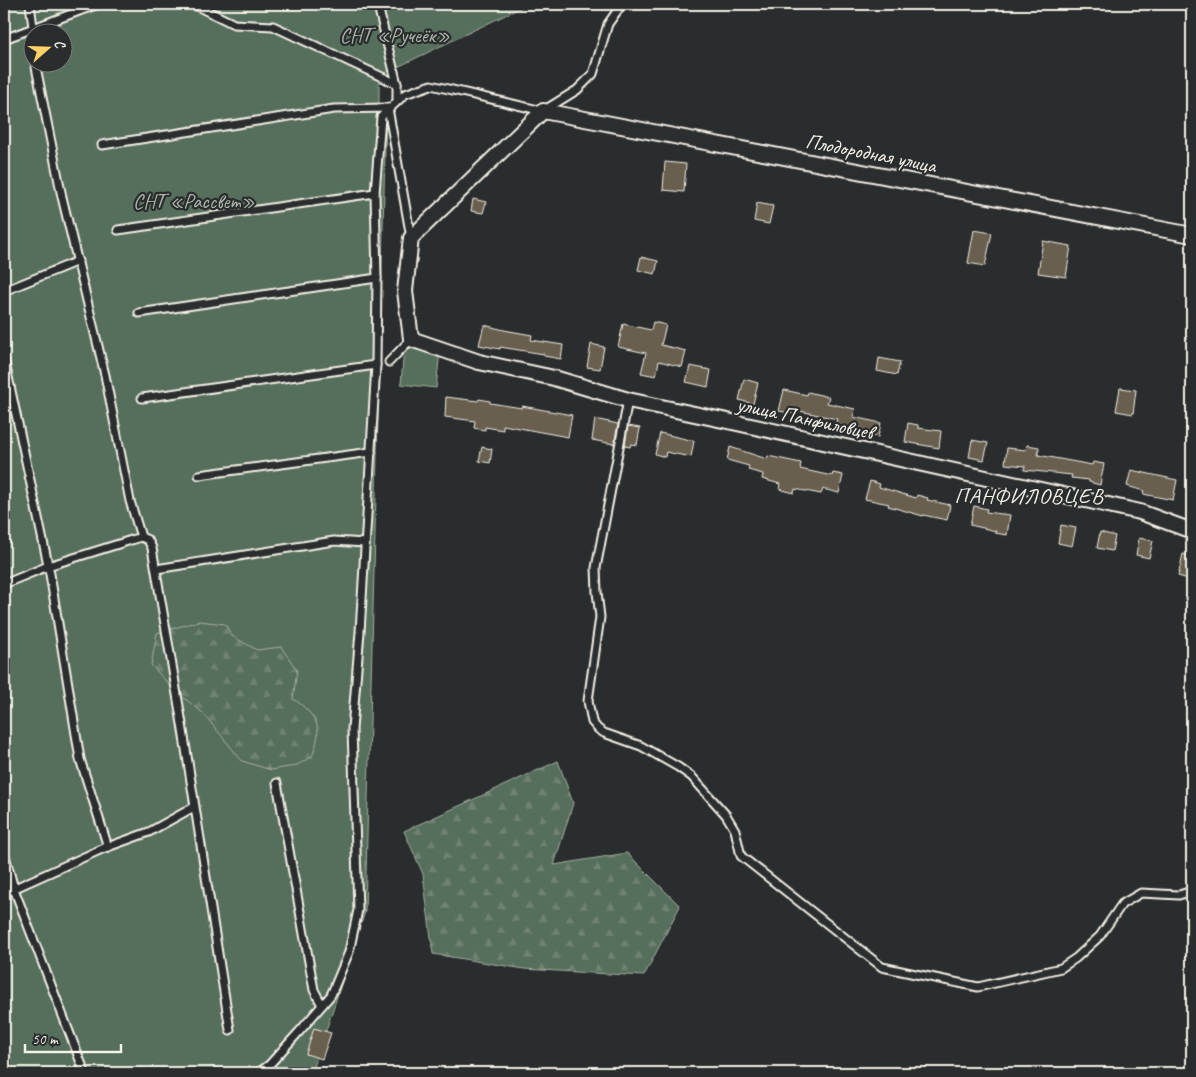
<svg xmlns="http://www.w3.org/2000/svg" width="1196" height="1077" viewBox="0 0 1196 1077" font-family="Caveat,sans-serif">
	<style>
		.green { fill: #576e5b; stroke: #a6b0a2; fill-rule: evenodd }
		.forest { fill: url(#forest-firs); stroke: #a6b0a2 }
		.building { fill: #675e4f; stroke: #f4f1e8 }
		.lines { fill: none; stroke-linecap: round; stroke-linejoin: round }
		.service-casing { stroke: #f4f1e8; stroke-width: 11 }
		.minor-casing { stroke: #f4f1e8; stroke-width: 18 }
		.service { stroke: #2a2d2e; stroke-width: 7 }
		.minor { stroke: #2a2d2e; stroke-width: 14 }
		.labels { text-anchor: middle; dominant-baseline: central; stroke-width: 4.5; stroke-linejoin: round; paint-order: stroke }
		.park-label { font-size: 21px; fill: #adb6a9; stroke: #2a2d2e }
		.street-label { font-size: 21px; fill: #f4f1e8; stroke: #2a2d2e }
		.neighbourhood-label { font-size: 22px; letter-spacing: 1px; fill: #f4f1e8; stroke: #2a2d2e }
	</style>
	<defs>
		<pattern id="forest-firs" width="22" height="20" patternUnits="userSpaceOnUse" patternTransform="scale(1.25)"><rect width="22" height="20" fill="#576e5b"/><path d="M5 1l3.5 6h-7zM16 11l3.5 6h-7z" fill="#708373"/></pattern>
	</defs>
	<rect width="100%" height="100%" fill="#2a2d2e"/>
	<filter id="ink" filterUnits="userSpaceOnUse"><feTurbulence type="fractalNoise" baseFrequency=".02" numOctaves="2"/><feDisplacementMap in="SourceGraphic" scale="10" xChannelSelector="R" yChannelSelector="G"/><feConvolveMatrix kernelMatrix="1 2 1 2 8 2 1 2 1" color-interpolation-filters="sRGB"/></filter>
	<g filter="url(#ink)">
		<g class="green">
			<path d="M 4,4 L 528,4 L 379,76 L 379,103 L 386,114 L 365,912 L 312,1073 L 4,1073 ZM 32,32 L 62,32 L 62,62 L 32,62 Z"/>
			<polygon points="404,348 440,351 436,388 401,384"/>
		</g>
		<g class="forest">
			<path d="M 199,621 L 225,624 L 232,636 L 257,650 L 281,647 L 297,670 L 293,699 C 302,704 314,715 317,725 C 320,734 315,748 312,757 L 295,766 L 271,770 L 242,761 L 203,713 L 175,691 L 151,665 L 157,633 Z"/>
			<polygon points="558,761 573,803 554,865 627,853 680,906 644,976 524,969 433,954 423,874 404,831"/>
		</g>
		<g class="building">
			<polygon points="665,162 686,164 684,192 663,190"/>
			<polygon points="473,199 486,202 483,213 471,211"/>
			<polygon points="757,203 773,206 769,224 754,221"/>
			<polygon points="974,230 992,233 985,266 968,263"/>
			<polygon points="1043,241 1071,246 1066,277 1038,273"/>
			<polygon points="641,257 658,261 655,274 638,270"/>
			<polygon points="653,322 666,325 661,345 686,351 682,367 659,361 656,376 641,373 646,353 618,347 623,324 651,330"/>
			<polygon points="484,325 504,330 532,335 531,340 563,345 561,359 544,356 544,354 500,347 500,349 479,345"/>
			<polygon points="591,344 604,347 600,369 587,367"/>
			<polygon points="879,358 900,362 897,375 877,371"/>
			<polygon points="690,366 711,370 708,387 686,382"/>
			<polygon points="744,379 758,383 753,404 739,400"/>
			<polygon points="1120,388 1136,390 1133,414 1116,411"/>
			<polygon points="784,390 807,395 808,392 829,397 827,403 855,409 853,417 881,423 878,437 834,429 837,419 795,410 794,414 779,411"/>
			<polygon points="446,397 478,401 479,399 490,401 490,403 522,408 522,406 572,415 568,437 503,425 503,430 485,427 485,430 474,428 475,421 445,417"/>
			<polygon points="595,419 618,424 614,444 592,440"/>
			<polygon points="908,423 918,425 918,428 941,431 939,448 905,442"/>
			<polygon points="628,426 640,428 637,445 631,444 630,447 625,446"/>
			<polygon points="660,433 694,441 691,457 666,452 665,457 655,454"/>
			<polygon points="972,440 988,443 984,460 969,457"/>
			<polygon points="1027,445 1039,447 1038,455 1092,465 1093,462 1104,464 1100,485 1089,482 1089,480 1071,478 1072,475 1024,470 1025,466 1005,464 1007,448 1026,450"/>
			<polygon points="482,447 492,449 490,463 479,461"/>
			<polygon points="730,447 767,459 768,456 801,463 800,469 832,476 833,473 843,475 839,493 823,489 821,494 795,489 794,493 779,489 780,484 762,479 763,474 748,470 749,466 727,460"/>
			<polygon points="1131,470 1177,480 1173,500 1143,494 1144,491 1127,486"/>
			<polygon points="870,481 880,484 879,487 916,498 917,495 928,498 927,500 950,505 947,520 923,515 923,516 888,506 889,504 865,499"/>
			<polygon points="974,506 987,509 986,512 1010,515 1007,535 995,533 996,531 970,525"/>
			<polygon points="1061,525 1076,528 1072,546 1058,543"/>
			<polygon points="1100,532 1115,536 1112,551 1097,548"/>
			<polygon points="1139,538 1153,541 1149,558 1136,555"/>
			<polygon points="1183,554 1192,556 1192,580 1178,576"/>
			<polygon points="314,1028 331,1033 322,1059 306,1054"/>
		</g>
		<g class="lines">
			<g class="service-casing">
				<g id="service">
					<polyline points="30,4 33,27 31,40 32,48"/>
					<polyline points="193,4 234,24 273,26 397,84"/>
					<polyline points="378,6 397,84 397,100"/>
					<polyline points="4,39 98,4"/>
					<polyline points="35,62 62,197 105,375 130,501 141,537 148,540 152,548 182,724 230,1030"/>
					<polyline points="102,145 334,109 388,108 411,238"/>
					<polyline points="118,230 375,193"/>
					<polyline points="4,291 78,261"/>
					<polyline points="139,313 377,278"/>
					<polyline points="4,358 50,574 80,759 108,847"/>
					<polyline points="389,362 411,339"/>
					<polyline points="142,398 376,365"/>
					<polyline points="628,400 596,568 597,592 600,617 588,701 592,722 598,729 604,733 641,746 678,767 692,777 726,815 735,830 741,856 882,967 978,987 1061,968 1076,958 1100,936 1122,904 1141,893 1179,895 1192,891"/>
					<polyline points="199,475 371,452"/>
					<polyline points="156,569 334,541 365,543"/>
					<polyline points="4,584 48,566 141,537"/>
					<polyline points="277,783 314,990 322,1005"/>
					<polyline points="4,852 14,889 85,1073"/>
					<polyline points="4,893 102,849 149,832 194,807"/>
					<polyline points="258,1073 269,1065 299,1032 331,995 349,952 358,910 352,729 360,632 376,365 377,278 375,193 381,117 405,94 431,85 543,111 577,90 593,74 608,24 622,4"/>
				</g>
			</g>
			<g class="minor-casing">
				<polyline id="minor" points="1192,235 543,111 411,238 405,291 411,339 479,362 554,378 628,400 737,423 1140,512 1192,531"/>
			</g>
			<use href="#service" class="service"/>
			<use href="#minor" class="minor"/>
		</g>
	</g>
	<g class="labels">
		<g class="park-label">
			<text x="395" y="35">СНТ «Ручеёк»</text>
			<text x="194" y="201">СНТ «Рассвет»</text>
		</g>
		<g class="street-label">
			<text transform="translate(871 153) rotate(11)">Плодородная улица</text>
			<text transform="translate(805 418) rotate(12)">улица Панфиловцев</text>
		</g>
		<g class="neighbourhood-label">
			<text x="1029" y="496">ПАНФИЛОВЦЕВ</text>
		</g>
	</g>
	<rect width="1196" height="1077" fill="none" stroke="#2a2d2e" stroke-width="20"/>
	<rect x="10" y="10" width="1176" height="1057" fill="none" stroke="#f4f1e8" stroke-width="2" filter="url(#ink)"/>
	<g transform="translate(48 48) rotate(70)"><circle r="24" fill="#2a2d2e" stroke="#7b7b78"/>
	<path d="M0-4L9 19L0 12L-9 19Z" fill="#ffd166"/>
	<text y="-8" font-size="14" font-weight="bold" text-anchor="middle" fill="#f4f1e8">С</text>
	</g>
	<path d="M25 1044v8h96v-8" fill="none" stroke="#f4f1e8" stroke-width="2.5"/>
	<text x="32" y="1044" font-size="15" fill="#f4f1e8" stroke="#2a2d2e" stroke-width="4" paint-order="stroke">50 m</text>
</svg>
